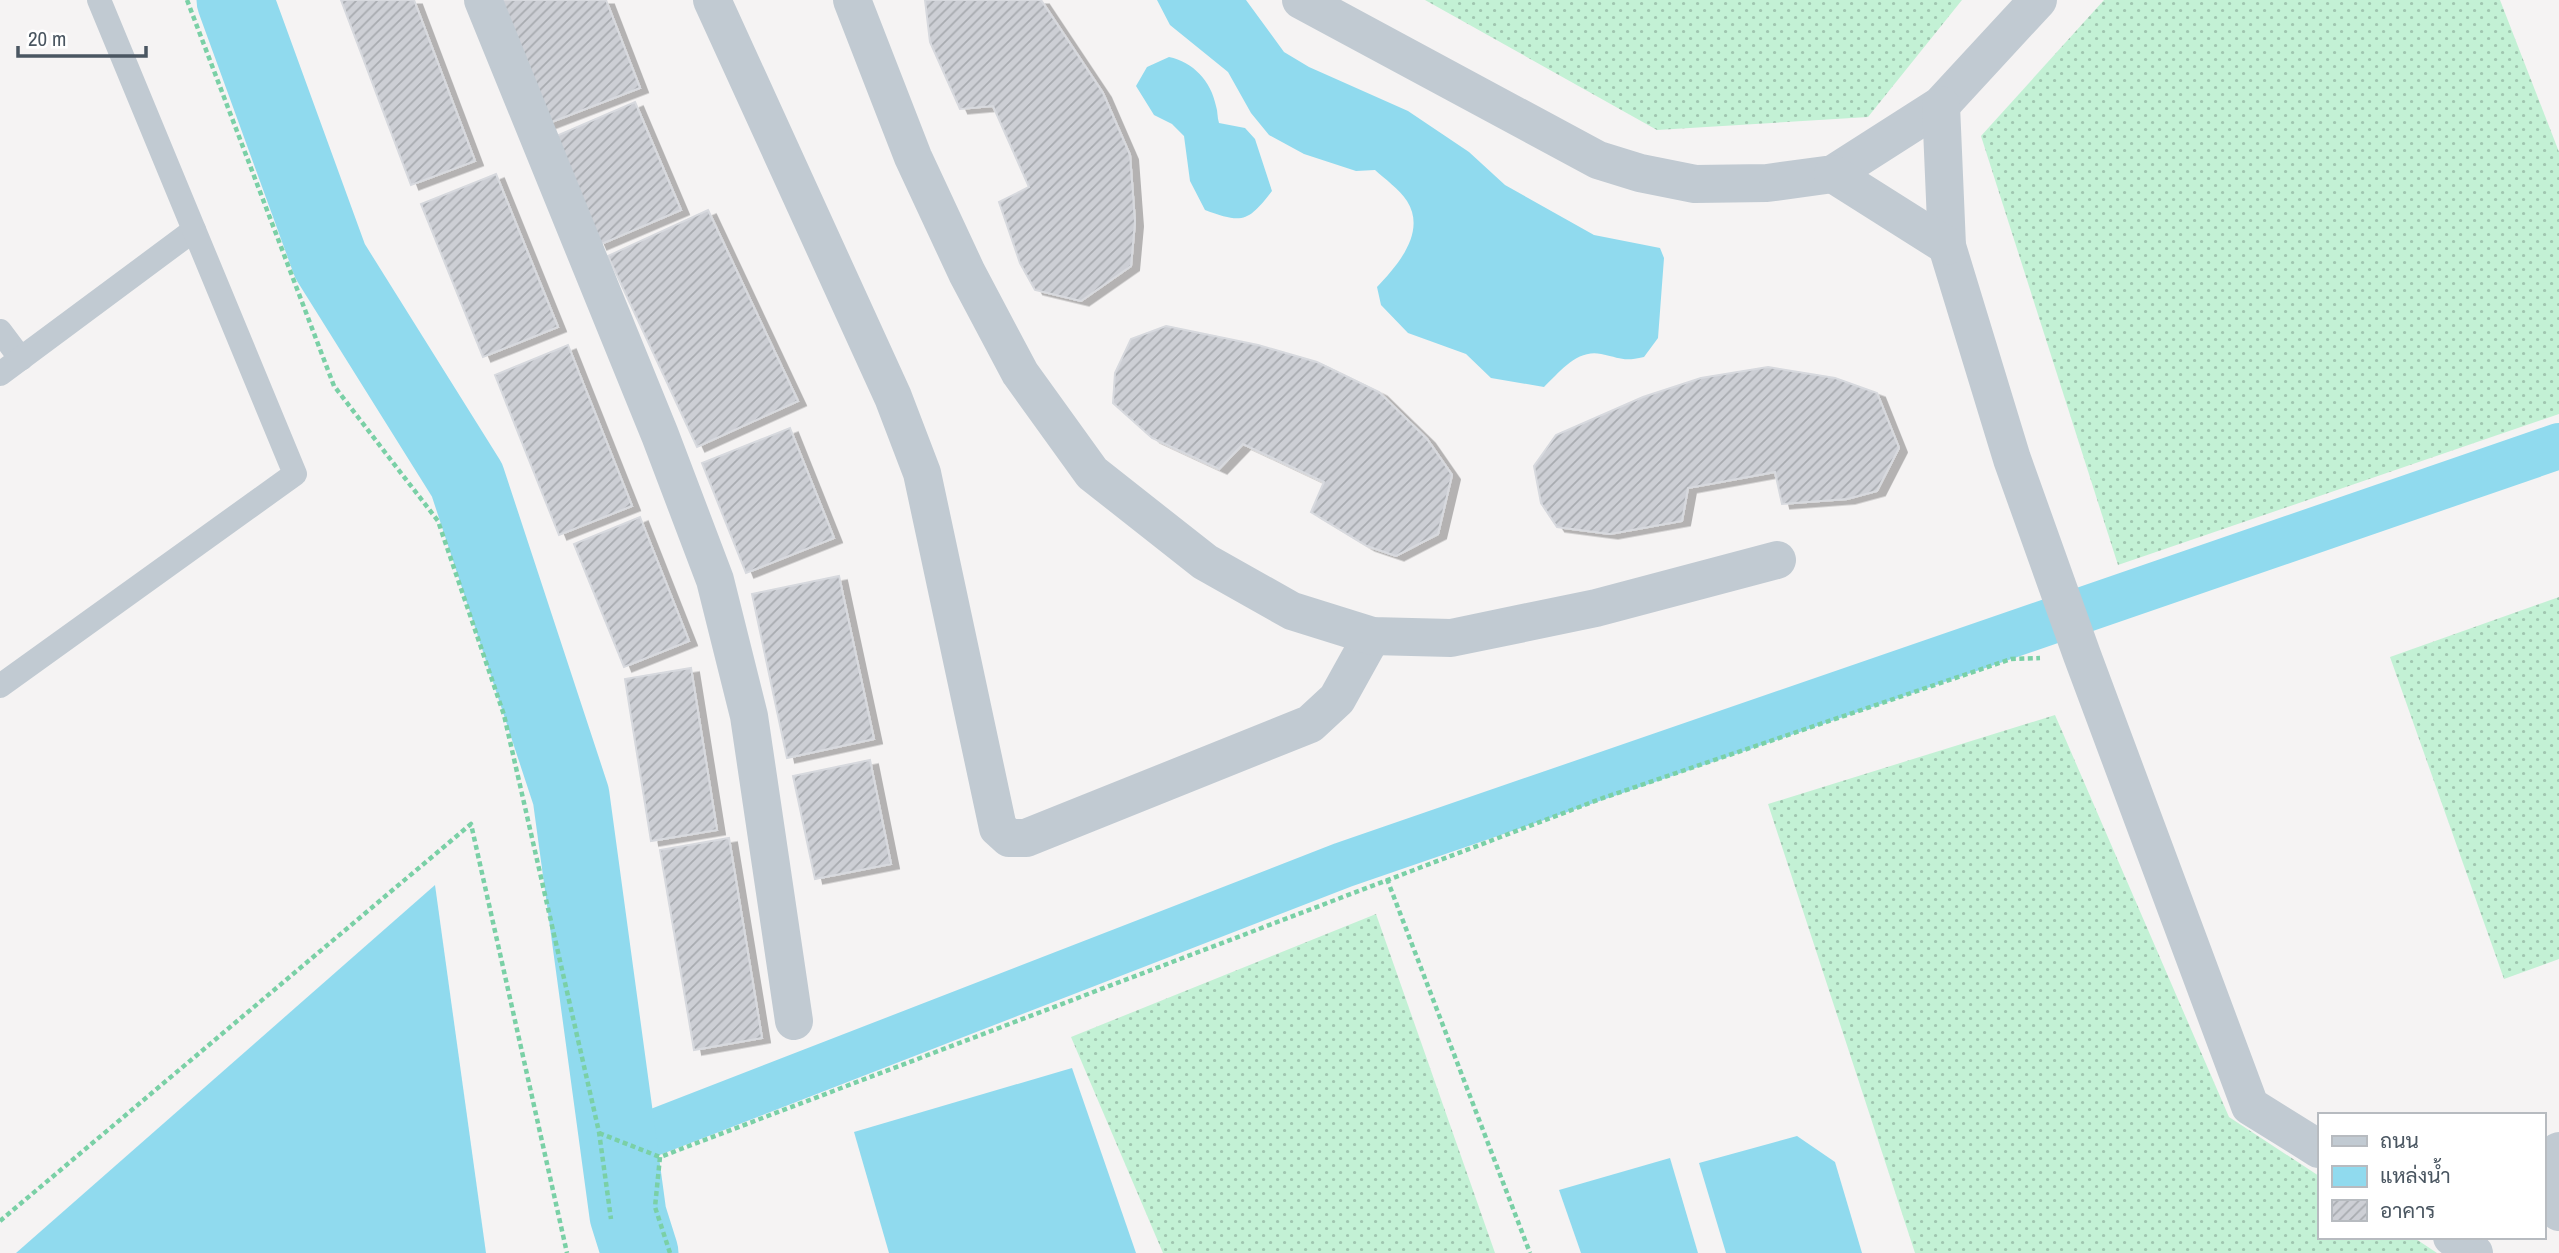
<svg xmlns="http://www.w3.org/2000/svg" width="2559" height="1253" viewBox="0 0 2559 1253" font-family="'Archivo Narrow',Sarabun,sans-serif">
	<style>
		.grass { fill: url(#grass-dots) }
		.water { fill: #90daee }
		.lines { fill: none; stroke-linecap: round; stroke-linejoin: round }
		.canal { stroke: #90daee; stroke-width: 46 }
		.river { stroke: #90daee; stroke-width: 77 }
		.building { fill: url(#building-hatch); stroke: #d7d9de; stroke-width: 2; filter: url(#shadow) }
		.path { stroke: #7ad0a6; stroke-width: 4.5; stroke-dasharray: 5 3.5; stroke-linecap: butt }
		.lane { stroke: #c1cad2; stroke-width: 24 }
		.street { stroke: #c1cad2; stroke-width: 38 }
	</style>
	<defs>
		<pattern id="grass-dots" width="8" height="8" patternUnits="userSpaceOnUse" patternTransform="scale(1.75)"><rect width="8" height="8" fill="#c3f1d5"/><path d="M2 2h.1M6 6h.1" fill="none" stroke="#a0c6b0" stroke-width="1.8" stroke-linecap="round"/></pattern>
		<pattern id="building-hatch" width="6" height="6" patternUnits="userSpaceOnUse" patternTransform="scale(1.75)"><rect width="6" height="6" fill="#cdcfd5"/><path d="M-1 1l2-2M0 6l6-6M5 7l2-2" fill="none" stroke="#a8abb0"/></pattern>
		<filter id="shadow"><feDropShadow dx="8" dy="4.5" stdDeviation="0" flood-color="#0004"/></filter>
	</defs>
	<rect width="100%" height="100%" fill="#f5f3f3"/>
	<g class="grass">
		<polygon points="1425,0 1962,0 1868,117 1657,130"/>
		<polygon points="2104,0 2500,0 2559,152 2559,414 2118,565 1981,136"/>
		<polygon points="2559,597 2559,959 2504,979 2390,657"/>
		<polygon points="2055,715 2229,1117 2319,1176 2319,1237 2413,1237 2437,1253 1915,1253 1768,804"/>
		<polygon points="1376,914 1495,1253 1163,1253 1071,1037"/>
	</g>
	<g class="water">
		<path d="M 1157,0 L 1246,0 L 1284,52 L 1309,67 L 1408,111 L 1469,152 L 1505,185 L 1594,235 L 1660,248 L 1664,258 L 1658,338 L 1644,357 C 1623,362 1621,358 1601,354 C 1577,349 1560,372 1544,387 L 1491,378 L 1466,354 L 1408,333 L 1381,305 L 1377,287 C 1397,266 1427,232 1407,201 C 1399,189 1385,179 1375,170 L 1356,171 L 1304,154 L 1269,135 L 1251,113 L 1228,72 L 1170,25 Z"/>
		<path d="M 1169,57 C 1193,62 1211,81 1216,106 C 1218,112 1217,117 1219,123 L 1245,128 L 1255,139 L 1272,191 C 1248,222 1243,224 1205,210 L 1190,181 L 1184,136 L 1172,124 L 1154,115 L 1136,86 L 1147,67 Z"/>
		<polygon points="435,885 486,1253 16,1253"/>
		<polygon points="1072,1068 1136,1253 889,1253 854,1132"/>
		<polygon points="1797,1136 1835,1162 1862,1253 1726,1253 1699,1163"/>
		<polygon points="1670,1158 1698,1253 1581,1253 1559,1190"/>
	</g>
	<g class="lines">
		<polyline class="canal" points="619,1146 1343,865 2559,446"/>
		<polyline class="river" points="235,0 330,261 467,480 571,796 628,1215 640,1253"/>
	</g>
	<g class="building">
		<polygon points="341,0 414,0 475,161 411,185"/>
		<polygon points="496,0 606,0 640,88 544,125"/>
		<polygon points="925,0 1041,0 1103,93 1130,155 1135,222 1131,266 1081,301 1035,290 1020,263 999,202 1029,187 993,106 960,109 930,42"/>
		<polygon points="635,102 681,210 599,245 554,137"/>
		<polygon points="496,174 558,327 483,357 421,204"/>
		<polygon points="708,210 798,401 697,447 608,256"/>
		<polygon points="1166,326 1258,345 1317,362 1379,392 1427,439 1452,475 1438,534 1396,556 1367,546 1311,512 1324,482 1243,444 1219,469 1152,438 1113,403 1115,373 1131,339"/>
		<polygon points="568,345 632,506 559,535 495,375"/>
		<polygon points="1768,367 1835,378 1877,393 1899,448 1877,491 1847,499 1782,504 1775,472 1688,488 1682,521 1610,534 1557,527 1541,503 1534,466 1556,435 1643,397 1701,378"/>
		<polygon points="790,428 834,538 746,573 702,463"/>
		<polygon points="640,517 689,641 624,667 574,544"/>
		<polygon points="839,576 874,739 787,758 752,594"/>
		<polygon points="691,668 717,830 651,841 625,679"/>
		<polygon points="870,760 891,864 815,879 793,776"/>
		<polygon points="729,838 762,1038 694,1050 660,850"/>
	</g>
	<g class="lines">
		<g class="path">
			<polyline points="187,0 334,386 438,521 504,715 599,1132 611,1219"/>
			<polyline points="1387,879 1530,1253"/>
			<polyline points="599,1133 660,1157"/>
			<polyline points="0,1221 471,824 567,1253"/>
			<polyline points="670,1253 655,1207 660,1157 1603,798 2011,659 2040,658"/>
		</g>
		<g class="lane">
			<polyline points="0,331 21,359"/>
			<polyline points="0,374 194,230"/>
			<polyline points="0,686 295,474 99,0"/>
		</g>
		<g class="street">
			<polyline points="483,0 660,435 715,580 749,716 794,1021"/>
			<polyline points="712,0 893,397 922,473 998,828 1009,838 1026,838 1310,724 1337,699 1372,636"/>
			<polyline points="852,0 913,157 967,273 1020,373 1092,473 1205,562 1292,611 1372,636 1451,638 1596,608 1777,560"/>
			<polyline points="1301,0 1598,160 1640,173 1695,184 1767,183 1833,174 1941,105 2038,0"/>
			<polyline points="1941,105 1947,246 2012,459 2082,655 2250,1106 2319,1149"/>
			<polyline points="1833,174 1947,246"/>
			<polyline points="2559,1151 2552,1189 2559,1212"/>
			<polyline points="2452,1237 2474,1253"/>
		</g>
	</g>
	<rect x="2318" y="1113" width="228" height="126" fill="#ffffff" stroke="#b7bbc0" stroke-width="2"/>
	<rect x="2332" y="1136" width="35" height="10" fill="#c1cad2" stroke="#b7bbc0" stroke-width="2"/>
	<text x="2380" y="1148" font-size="21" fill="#4a5661">ถนน</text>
	<rect x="2332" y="1166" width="35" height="21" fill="#90daee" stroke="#b7bbc0" stroke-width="2"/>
	<text x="2380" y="1183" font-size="21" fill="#4a5661">แหล่งน้ำ</text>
	<rect x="2332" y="1200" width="35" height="21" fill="url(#building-hatch)" stroke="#b7bbc0" stroke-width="2"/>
	<text x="2380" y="1218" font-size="21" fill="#4a5661">อาคาร</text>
	<path d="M18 46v10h128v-10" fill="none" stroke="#4a5661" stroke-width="3.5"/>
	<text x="28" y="46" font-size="21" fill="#4a5661" stroke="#ffffff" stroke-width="5" paint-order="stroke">20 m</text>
</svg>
